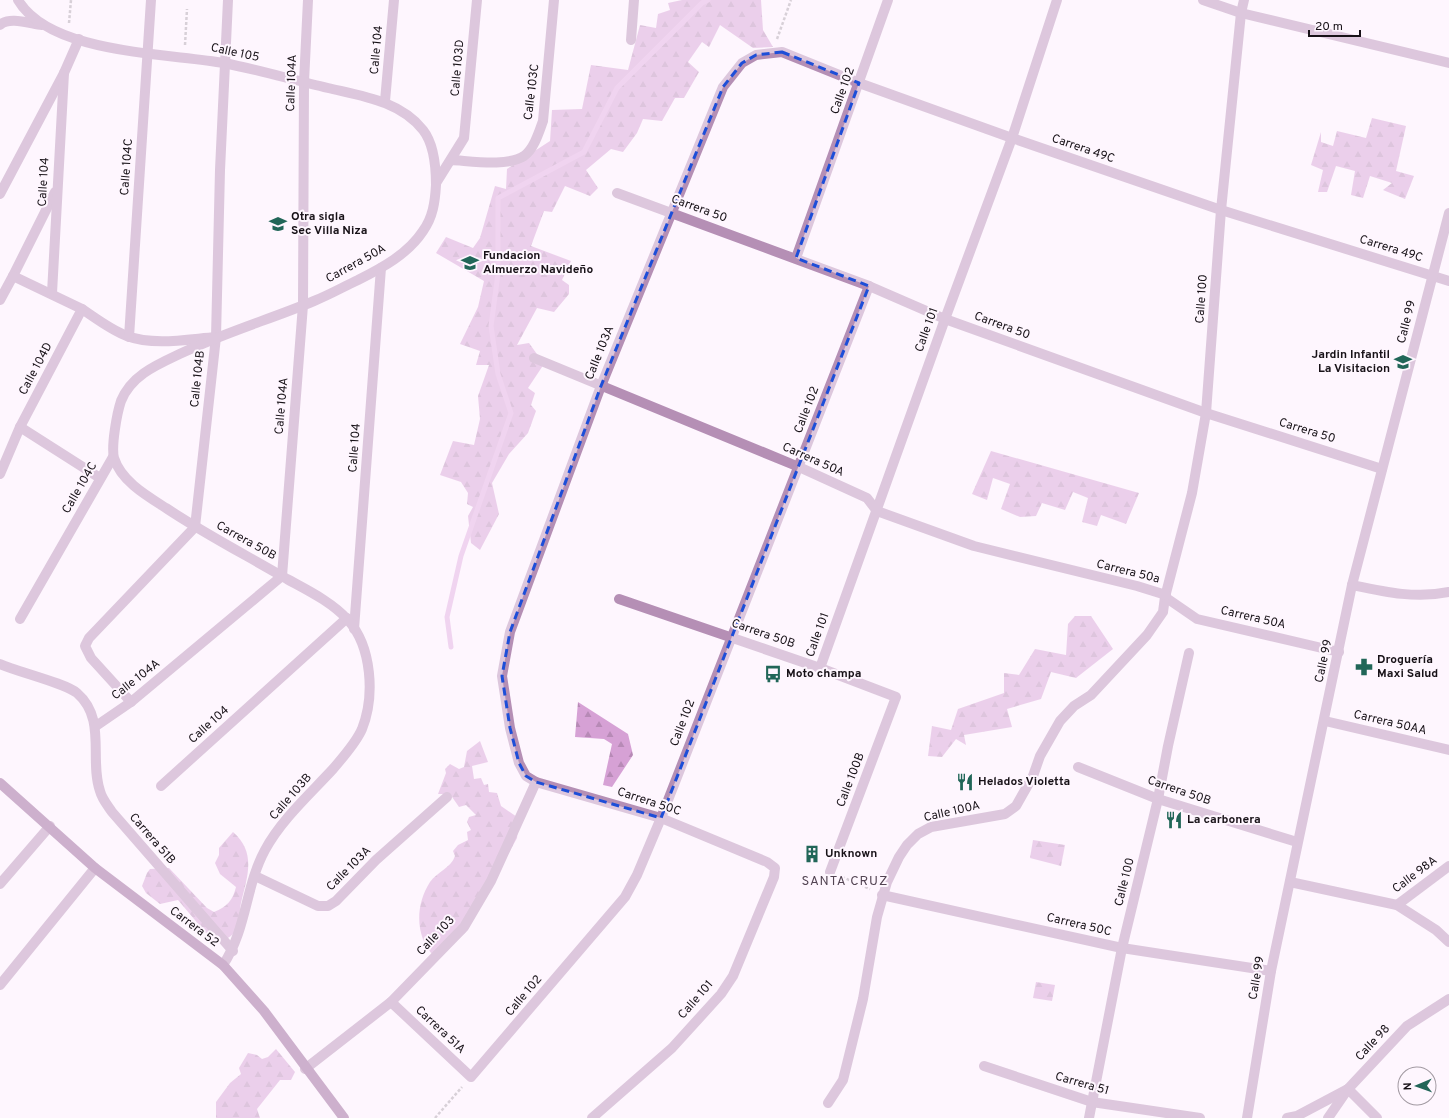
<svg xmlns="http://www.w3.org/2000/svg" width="1449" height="1118" viewBox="0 0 1449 1118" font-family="Overpass,sans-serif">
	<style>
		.forest { fill: url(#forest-firs) }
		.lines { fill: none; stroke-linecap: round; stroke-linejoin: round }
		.stream { stroke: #e1abe0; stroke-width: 5 }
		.path { stroke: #aba3ab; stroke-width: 2.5; stroke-dasharray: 3 2; stroke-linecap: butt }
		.service { stroke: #b58fb5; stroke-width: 10 }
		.pedestrian { stroke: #b58fb5; stroke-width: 10 }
		.minor { stroke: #b58fb5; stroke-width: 10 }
		.tertiary { stroke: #b58fb5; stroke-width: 10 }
		.secondary { stroke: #935c92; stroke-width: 10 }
		.marked { fill: none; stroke: #1d4ed8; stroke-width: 3; stroke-dasharray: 8 5; stroke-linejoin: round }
		.labels { text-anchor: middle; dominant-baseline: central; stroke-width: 4; stroke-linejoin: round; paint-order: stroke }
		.street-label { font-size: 12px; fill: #171117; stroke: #fef6fe }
		.poi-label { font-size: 12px; font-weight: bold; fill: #171117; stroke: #fef6fe; text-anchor: start }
		.neighbourhood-label { font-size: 13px; letter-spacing: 1px; fill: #534453; stroke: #fef6fe }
	</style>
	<defs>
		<pattern id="forest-firs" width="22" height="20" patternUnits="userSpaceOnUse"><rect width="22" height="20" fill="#d6a1d5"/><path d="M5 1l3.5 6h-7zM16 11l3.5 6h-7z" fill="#b78ab6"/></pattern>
	</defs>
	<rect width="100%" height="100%" fill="#fef6fe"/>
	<g class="forest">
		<polygon points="682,0 761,0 763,30 773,47 753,48 720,25 709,47 702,42 688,62 699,72 684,98 675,98 662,121 643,119 637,133 623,152 611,149 586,170 598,188 590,196 565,186 552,212 544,211 531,246 571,261 562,280 569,285 569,294 554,312 537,308 517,345 529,343 544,364 528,388 535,393 531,405 536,411 528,433 509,454 492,483 499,514 480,550 471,543 468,516 473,507 467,504 468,493 461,482 440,475 453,441 474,445 480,419 478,396 489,365 476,365 480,351 460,344 478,307 484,281 436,253 446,237 473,248 480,238 495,186 506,189 507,169 550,141 552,110 582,109 591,65 628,70 640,25 656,28 658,14 670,10 668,3"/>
		<polygon points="1372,118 1406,126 1396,171 1414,176 1405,199 1383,190 1392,183 1370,176 1363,198 1351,195 1355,171 1336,166 1327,192 1318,192 1323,170 1311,165 1321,132 1321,142 1333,146 1337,131 1366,138"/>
		<polygon points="991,451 1139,493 1126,524 1101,515 1097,526 1082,522 1088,498 1073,492 1065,510 1042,503 1036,516 1020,517 1001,509 1010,484 993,478 987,500 972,494"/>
		<polygon points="1075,616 1091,616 1113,649 1076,678 1051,672 1041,699 1007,709 1012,727 964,735 966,745 956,739 942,757 928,756 932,726 951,730 958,709 1004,693 1004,673 1019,675 1035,649 1066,655 1068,624"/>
		<polygon points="578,702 628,734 633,755 612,787 603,785 612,744 604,739 575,737"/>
		<path d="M 480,741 L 488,762 L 472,766 L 474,779 L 481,778 L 484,785 L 488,784 L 489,792 L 497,793 L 501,806 L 517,817 L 518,828 L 517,838 L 465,933 L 434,956 C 415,937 415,905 430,882 C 437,872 451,868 455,856 L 453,851 L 458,845 L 468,840 L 467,832 L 471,830 L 467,822 L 469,817 L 476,815 L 466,805 L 459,807 L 450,794 L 438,794 L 446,773 L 445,769 L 450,764 L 459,769 L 464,767 L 467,751 Z"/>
		<path d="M 233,832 C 257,853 247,877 241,903 C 239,912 240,925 234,933 C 230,938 221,941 216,945 L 178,900 L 160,904 L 146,893 L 142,886 L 147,873 L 150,869 L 169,868 L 207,908 L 214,912 C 227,907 233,900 236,887 L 220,874 L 215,863 L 219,855 L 219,848 Z"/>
		<polygon points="1033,840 1065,845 1061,866 1030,858"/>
		<polygon points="1036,982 1055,985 1052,1001 1033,998"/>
		<polygon points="276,1049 295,1072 291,1080 280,1080 257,1109 260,1118 216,1118 216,1102 230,1083 241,1074 239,1068 248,1053 257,1055 262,1059 268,1057"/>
	</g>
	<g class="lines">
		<polyline class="stream" points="451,647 447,617 461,556 511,413 498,374 491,326 498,274 498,198 584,152 617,88 702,3 708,0"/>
		<g class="path">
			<polyline points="69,23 71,0"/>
			<polyline points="777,39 791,0"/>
			<polyline points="185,45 187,9"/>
			<polyline points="842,877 870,889"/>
			<polyline points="435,1118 462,1087"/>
		</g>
		<g class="service">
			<polyline points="0,884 50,826"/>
			<polyline points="0,985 95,868"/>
		</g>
		<g class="pedestrian">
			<polyline points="195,527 216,337"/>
			<polyline points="820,668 896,697 830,872"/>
			<polyline points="828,1103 843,1080 863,999 877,917 887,882 899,857 907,845 918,834 931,827 1005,814 1016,806 1033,776 1040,756 1060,721 1074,706 1091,695 1147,635 1163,612 1165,597"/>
		</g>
		<g class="minor">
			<polyline points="1241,13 1221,210 1206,413 1192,493 1165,597 1197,619 1339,652"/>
			<path d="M 0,25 C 9,16 31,24 42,25"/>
			<polyline points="631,40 634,0"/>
			<polyline points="385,101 394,0"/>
			<path d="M 451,160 C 471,161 507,167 524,156 C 534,149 539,132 543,121 L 554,0"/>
			<polyline points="436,183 464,138 477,0"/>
			<polyline points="617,193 869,286 945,319 1206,413 1382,469"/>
			<polyline points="0,194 64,73 79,39"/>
			<polyline points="796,258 888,0"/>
			<polyline points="13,276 55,192"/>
			<polyline points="52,293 64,73"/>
			<polyline points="0,300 13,276 82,309 20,427 0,474"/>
			<path d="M 82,309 C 97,319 111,330 127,336 C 154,346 189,339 216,337 L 220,170 L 228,0"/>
			<polyline points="129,337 151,0"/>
			<polyline points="534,358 799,467 867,498 877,511 974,546 1137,586 1166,595"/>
			<polyline points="20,427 100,478"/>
			<path d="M 1352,585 C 1385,592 1416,599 1449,592"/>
			<polyline points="619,599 820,668 945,319 1012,138 1057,0"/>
			<polyline points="20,619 113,457"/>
			<polyline points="354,629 381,268"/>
			<path d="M 0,664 C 18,672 65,683 77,693 C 107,719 89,759 100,791 C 102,799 108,806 112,812 L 233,951"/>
			<polyline points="131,702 91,658 85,646 89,638 195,527"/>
			<polyline points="1325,721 1449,750"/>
			<polyline points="96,726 131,702 282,576 303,305 304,82 308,0"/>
			<polyline points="1078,767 1158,799 1297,842"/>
			<polyline points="161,786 347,618"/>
			<polyline points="255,876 318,906 328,906 336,901 376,860 447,797"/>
			<polyline points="1290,882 1397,905 1436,930 1449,942"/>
			<polyline points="882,895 1122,948 1271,971"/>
			<polyline points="1397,905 1449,866"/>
			<polyline points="391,1002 471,1077 625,897 637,875 661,818 869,286"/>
			<polyline points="984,1066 1092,1102 1200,1118"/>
			<polyline points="305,1069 391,1002 464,927 491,881 536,782"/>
			<polyline points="592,1118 672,1048 721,994 733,976 774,877 775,868 767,862 661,818 536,782 526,776 519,763 510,728 502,676 510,632 601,386 723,87 742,63 756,55 782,52 859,83 1012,138 1221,210 1449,281"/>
			<polyline points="1089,1118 1122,948 1158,799 1168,746 1189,653"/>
			<polyline points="1287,1118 1297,1116 1348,1089 1377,1118"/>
			<polyline points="1328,1118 1348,1089 1407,1026 1449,999"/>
		</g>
		<g class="tertiary">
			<path d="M 18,0 C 50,54 167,53 224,63 C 259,70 293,80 328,88 C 362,96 400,101 423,130 C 434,144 436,167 436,185 C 435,202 433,217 423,231 C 408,254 382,268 358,280 C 343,287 329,295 314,301 C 271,319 226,332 184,352 C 159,364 132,374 121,401 C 117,413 111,446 114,458 C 121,481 147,496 166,508 C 205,534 246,555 287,579 C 307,590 332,602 348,620 C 372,647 375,696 362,729 C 356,743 343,757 333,769 C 310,794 281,820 265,850 C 245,887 247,929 223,965"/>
			<polyline points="1203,0 1241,13 1449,63"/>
			<polyline points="1241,13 1244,0"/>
			<polyline points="1247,1118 1271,971 1352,585 1449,213"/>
		</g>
		<polyline class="secondary" points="0,783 95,868 223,965 264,1011 344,1118"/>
	</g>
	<path d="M0 0H1449V1118H0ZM 782,52 L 859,83 L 796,258 L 869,286 L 661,818 L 536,782 L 526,776 L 519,763 L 510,728 L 502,676 L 510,632 L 601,386 L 723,87 L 742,63 L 756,55 Z" fill="#fef6fe" fill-opacity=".55" fill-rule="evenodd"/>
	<path class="marked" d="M 782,52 L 859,83 L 796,258 L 869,286 L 661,818 L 536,782 L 526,776 L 519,763 L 510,728 L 502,676 L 510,632 L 601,386 L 723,87 L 742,63 L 756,55 Z"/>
	<defs>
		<g id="school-bare" transform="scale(1.38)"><path d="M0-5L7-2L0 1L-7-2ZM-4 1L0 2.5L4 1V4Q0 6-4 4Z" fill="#216658" stroke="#fef6fe" stroke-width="2.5" paint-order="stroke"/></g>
		<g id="pharmacy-bare" transform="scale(1.38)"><path d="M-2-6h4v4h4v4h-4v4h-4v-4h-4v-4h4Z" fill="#216658" stroke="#fef6fe" stroke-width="2.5" paint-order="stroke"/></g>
		<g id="bus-bare" transform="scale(1.38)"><path d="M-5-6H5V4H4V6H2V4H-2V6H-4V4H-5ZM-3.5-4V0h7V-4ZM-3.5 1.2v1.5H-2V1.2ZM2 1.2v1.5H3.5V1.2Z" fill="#216658" stroke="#fef6fe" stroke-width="2.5" paint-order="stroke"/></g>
		<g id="restaurant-bare" transform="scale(1.38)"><path d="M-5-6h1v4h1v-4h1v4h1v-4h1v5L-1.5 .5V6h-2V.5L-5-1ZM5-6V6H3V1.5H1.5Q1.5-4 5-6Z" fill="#216658" stroke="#fef6fe" stroke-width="2.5" paint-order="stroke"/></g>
		<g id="building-bare" transform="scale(1.38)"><path d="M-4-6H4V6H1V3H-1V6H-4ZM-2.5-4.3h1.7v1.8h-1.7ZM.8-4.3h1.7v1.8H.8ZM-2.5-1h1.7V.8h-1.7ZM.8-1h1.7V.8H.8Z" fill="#216658" stroke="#fef6fe" stroke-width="2.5" paint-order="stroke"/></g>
	</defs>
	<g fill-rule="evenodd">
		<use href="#school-bare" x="278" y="224"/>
		<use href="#school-bare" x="470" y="263"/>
		<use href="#school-bare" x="1403" y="362"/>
		<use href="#pharmacy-bare" x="1364" y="667"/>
		<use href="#bus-bare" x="773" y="674"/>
		<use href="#restaurant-bare" x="965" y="782"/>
		<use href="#restaurant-bare" x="1174" y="820"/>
		<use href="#building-bare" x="812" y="854"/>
	</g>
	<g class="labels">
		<g class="street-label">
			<text transform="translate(377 50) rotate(-85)">Calle 104</text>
			<text transform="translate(235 53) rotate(12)">Calle 105</text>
			<text transform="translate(458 68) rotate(-85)">Calle 103D</text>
			<text transform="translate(292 83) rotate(-88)">Calle 104A</text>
			<text transform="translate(843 91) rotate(-70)">Calle 102</text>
			<text transform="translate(532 92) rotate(-83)">Calle 103C</text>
			<text transform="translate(1083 149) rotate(19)">Carrera 49C</text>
			<text transform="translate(127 167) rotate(-86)">Calle 104C</text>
			<text transform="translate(44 182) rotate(-87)">Calle 104</text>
			<text transform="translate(699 209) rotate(20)">Carrera 50</text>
			<text transform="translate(1391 249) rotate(17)">Carrera 49C</text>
			<text transform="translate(356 264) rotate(-29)">Carrera 50A</text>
			<text transform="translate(1202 299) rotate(-86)">Calle 100</text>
			<text transform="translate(1407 322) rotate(-76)">Calle 99</text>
			<text transform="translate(1002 326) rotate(20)">Carrera 50</text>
			<text transform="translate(927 330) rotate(-70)">Calle 101</text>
			<text transform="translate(600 353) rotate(-68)">Calle 103A</text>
			<text transform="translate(36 369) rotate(-62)">Calle 104D</text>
			<text transform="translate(198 379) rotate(-84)">Calle 104B</text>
			<text transform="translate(282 406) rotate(-85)">Calle 104A</text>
			<text transform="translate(807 410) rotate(-69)">Calle 102</text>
			<text transform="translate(1307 431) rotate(17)">Carrera 50</text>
			<text transform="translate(355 448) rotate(-86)">Calle 104</text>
			<text transform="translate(813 460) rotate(24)">Carrera 50A</text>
			<text transform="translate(80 488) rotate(-60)">Calle 104C</text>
			<text transform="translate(246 541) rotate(29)">Carrera 50B</text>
			<text transform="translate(1128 572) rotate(14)">Carrera 50a</text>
			<text transform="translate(1253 618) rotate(13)">Carrera 50A</text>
			<text transform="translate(763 634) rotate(19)">Carrera 50B</text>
			<text transform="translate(818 635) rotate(-70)">Calle 101</text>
			<text transform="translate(1324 661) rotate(-78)">Calle 99</text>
			<text transform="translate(136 680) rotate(-38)">Calle 104A</text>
			<text transform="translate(683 723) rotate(-69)">Calle 102</text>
			<text transform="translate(1390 723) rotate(13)">Carrera 50AA</text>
			<text transform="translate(209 725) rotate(-42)">Calle 104</text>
			<text transform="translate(851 780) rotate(-69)">Calle 100B</text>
			<text transform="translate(1179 791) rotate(19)">Carrera 50B</text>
			<text transform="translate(291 797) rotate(-49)">Calle 103B</text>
			<text transform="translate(649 802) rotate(18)">Carrera 50C</text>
			<text transform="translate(952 812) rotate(-13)">Calle 100A</text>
			<text transform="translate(152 839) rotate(49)">Carrera 51B</text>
			<text transform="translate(349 869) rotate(-45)">Calle 103A</text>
			<text transform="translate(1415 875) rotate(-37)">Calle 98A</text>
			<text transform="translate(1125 882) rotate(-76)">Calle 100</text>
			<text transform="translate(1079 925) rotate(13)">Carrera 50C</text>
			<text transform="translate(194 927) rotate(37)">Carrera 52</text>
			<text transform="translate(436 936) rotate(-47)">Calle 103</text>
			<text transform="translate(1257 978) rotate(-80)">Calle 99</text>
			<text transform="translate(524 996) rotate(-50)">Calle 102</text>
			<text transform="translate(696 1000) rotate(-49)">Calle 101</text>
			<text transform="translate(440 1030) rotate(43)">Carrera 51A</text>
			<text transform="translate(1373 1043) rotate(-47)">Calle 98</text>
			<text transform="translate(1082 1084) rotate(16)">Carrera 51</text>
		</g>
		<g class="poi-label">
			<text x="291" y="217">Otra sigla<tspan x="291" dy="14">Sec Villa Niza</tspan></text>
			<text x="483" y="256">Fundacion<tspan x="483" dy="14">Almuerzo Navideño</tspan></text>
			<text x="1390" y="355" text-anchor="end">Jardin Infantil<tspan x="1390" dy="14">La Visitacion</tspan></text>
			<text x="1377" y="660">Droguería<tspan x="1377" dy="14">Maxi Salud</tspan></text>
			<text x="786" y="674">Moto champa</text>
			<text x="978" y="782">Helados Violetta</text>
			<text x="1187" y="820">La carbonera</text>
			<text x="825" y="854">Unknown</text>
		</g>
		<g class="neighbourhood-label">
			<text x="845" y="882">SANTA CRUZ</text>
		</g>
	</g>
	<g transform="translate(1417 1086) rotate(268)"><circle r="19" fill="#fef6fe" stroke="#a29aa2"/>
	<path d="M0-3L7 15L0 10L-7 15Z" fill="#216658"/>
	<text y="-6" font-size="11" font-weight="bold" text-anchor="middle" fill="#171117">N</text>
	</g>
	<path d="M1309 30v6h51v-6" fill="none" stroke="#171117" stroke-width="2"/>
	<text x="1315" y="30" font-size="12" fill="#171117" stroke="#fef6fe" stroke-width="3" paint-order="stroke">20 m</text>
</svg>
